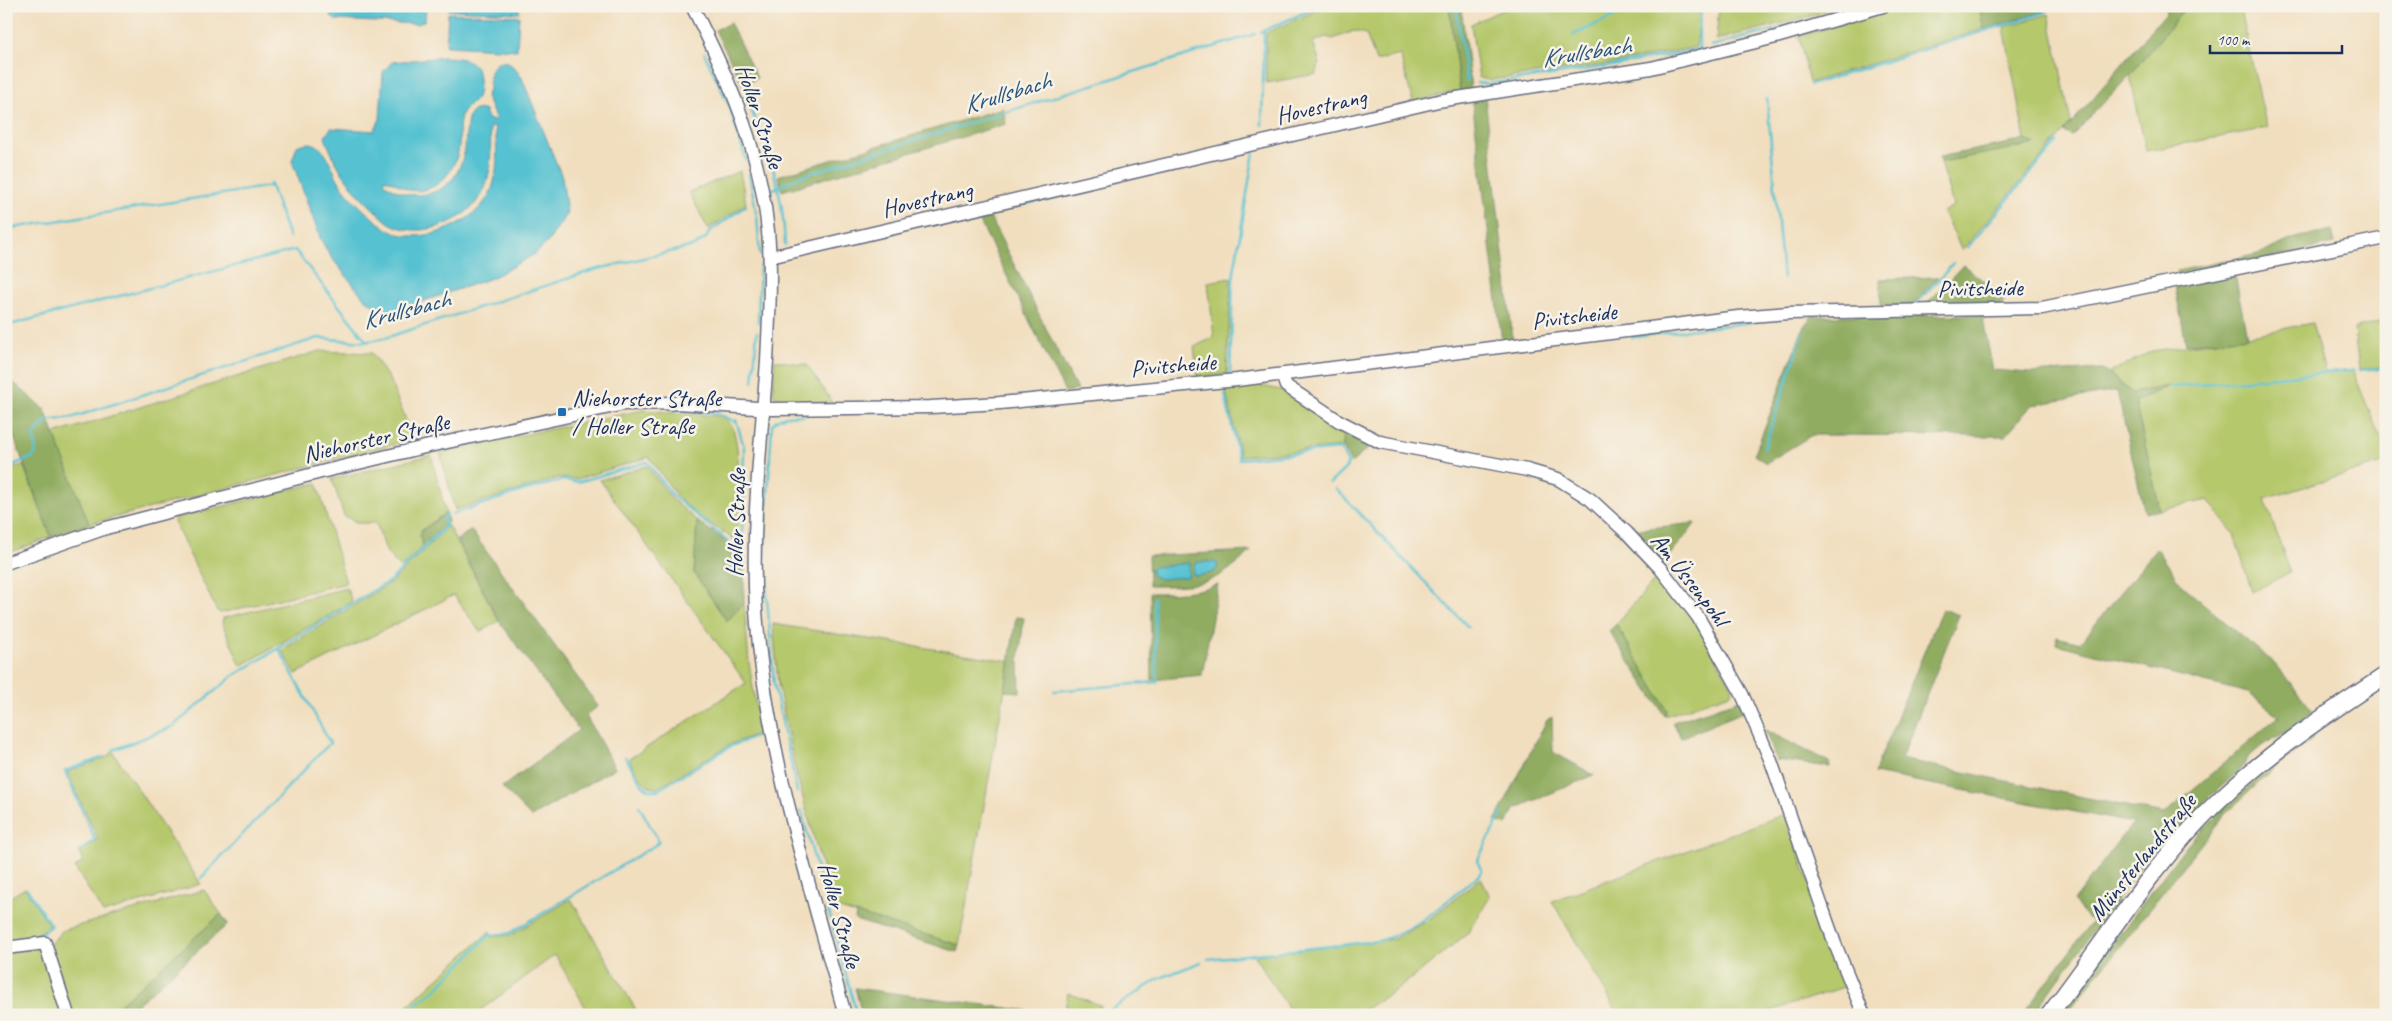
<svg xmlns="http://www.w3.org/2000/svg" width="2392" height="1021" viewBox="0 0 2392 1021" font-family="Caveat,sans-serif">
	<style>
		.green { fill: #b5c86c; stroke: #687c65 }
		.forest { fill: #90ac60; stroke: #566e5f }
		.water { fill: #56c2d1; stroke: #387898 }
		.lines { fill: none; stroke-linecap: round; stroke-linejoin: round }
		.stream { stroke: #56c2d1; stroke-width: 2.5 }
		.minor-casing { stroke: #666c80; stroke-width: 15 }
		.major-casing { stroke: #666c80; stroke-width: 19 }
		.minor { stroke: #fff; stroke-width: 12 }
		.major { stroke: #fff; stroke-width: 16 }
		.poi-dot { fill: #1f6fb2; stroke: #f7f3e8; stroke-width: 2 }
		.labels { text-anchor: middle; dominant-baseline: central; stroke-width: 5; stroke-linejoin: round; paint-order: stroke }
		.street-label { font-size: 24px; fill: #1b2f5e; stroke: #f7f3e8 }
		.poi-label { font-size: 24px; fill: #1b2f5e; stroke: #f7f3e8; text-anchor: start }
		.water-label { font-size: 25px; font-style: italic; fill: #2a547b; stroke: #f7f3e8 }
	</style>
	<rect width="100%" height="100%" fill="#f7f3e8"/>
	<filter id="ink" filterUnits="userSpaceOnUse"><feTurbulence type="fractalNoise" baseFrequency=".02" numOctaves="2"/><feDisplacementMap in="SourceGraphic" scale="10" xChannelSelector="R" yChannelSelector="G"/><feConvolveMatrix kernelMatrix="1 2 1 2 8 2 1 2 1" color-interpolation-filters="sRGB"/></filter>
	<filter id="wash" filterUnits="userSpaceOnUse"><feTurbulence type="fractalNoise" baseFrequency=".0096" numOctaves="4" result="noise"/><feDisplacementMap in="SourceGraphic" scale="20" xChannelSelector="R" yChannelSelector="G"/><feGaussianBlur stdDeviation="1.12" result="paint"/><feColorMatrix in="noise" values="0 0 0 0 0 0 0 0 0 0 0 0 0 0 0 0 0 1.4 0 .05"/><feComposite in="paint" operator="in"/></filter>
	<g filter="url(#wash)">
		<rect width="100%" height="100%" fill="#f1debe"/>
		<g class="green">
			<polygon points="1326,6 1449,6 1460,91 1413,102 1400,55 1376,61 1366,34 1354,31 1333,39 1326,37 1313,42 1320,64 1317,66 1317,74 1266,83 1266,33"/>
			<polygon points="1511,6 1701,6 1696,47 1611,64 1489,80 1479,78 1471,24"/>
			<polygon points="1719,6 1833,6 1815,15 1716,40"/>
			<polygon points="1904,6 1979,6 1984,29 1809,83 1799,36"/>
			<polygon points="2187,6 2239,6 2267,128 2146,151 2130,75"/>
			<polygon points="2049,14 2071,123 1962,250 1943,212 1953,206 1941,162 2035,144 2025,140 2004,27"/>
			<polygon points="740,171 746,204 708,229 689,192"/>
			<polygon points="1231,278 1227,374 1198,378 1194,347 1214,337 1208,282"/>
			<polygon points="2386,320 2386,367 2359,369 2354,329"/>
			<polygon points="2312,323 2325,372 2352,369 2386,451 2386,462 2265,499 2290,572 2252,592 2234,534 2208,500 2160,510 2135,402 2166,387 2132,393 2109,373 2152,351 2247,336"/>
			<polygon points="319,351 372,353 389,379 414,439 89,524 54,434"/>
			<polygon points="775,360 807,365 833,403 779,401 773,393"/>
			<polygon points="1253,384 1281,390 1344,428 1343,447 1240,456 1225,386"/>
			<path d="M 643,410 L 717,416 C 721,416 727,418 730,423 C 743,442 738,517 738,542 L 698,516 L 676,495 L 649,457 L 577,479 L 558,478 L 455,510 L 440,452 Z"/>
			<polygon points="431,455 446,513 421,531 420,536 423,546 401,568 387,553 376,523 358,523 344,516 332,479"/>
			<polygon points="23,465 51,537 6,554 6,471"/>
			<path d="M 647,466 L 671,498 L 697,521 L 694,573 L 727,621 L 744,603 L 749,662 L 760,733 L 731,744 L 657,788 C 642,787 636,771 629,759 L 746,683 L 600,480 Z"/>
			<polygon points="317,483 346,583 221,613 217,611 174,522 175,518"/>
			<polygon points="448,526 499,621 480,632 454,595 296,674 282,650 393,581"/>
			<polygon points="1661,573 1695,619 1733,689 1730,694 1665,716 1667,710 1616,624"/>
			<polygon points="347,588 352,602 241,666 222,623 223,618"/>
			<polygon points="773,624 1010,661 959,945 833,907 794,765 778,684"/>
			<polygon points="113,752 201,884 103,913 75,868 83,861 79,853 98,839 67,772 105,758"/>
			<polygon points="1785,814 1847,986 1759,1015 1619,1015 1552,901"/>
			<polygon points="1481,878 1490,897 1467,934 1398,989 1356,1015 1293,1015 1256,959 1256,955 1394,939 1428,920"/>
			<polygon points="25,888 49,925 35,936 6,942 6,900"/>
			<polygon points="204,890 221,914 108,1015 72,1015 50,944 63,930"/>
			<polygon points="571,899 639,1015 590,1015 555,955 474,1015 397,1015 490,931 491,937 511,935"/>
			<polygon points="41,947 64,1015 6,1015 6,951"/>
			<polygon points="1068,993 1102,1006 1087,1015 1053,1015 1064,1014"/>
		</g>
		<g class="forest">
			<polygon points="1449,6 1461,6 1471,89 1460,91"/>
			<polygon points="1979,6 2048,6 2048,10 1984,29"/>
			<polygon points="2165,6 2187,6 2130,75 2072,136 2064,132 2166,13"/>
			<polygon points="730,23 757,78 743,85 715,30"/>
			<polygon points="1485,97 1513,341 1502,342 1472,100"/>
			<polygon points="1003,108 1006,124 782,191 778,176"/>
			<polygon points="2025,140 2036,144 1941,162 1939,157"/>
			<polygon points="989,215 1077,390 1065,392 978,218"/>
			<polygon points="2332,230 2335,244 2178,278 2177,271 2259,254 2295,238"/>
			<polygon points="1963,265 2005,298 2001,307 1924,307"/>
			<polygon points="2235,275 2247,337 2186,344 2175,286"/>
			<polygon points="1938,277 1913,305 1881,306 1880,279"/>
			<polygon points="1982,315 1993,370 2029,373 2102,369 2132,393 2168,386 2135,402 2160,510 2145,513 2117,391 2032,405 2005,436 1812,435 1766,463 1754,455 1804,326 1812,316"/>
			<polygon points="6,376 45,410 89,524 51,537 6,416"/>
			<polygon points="1344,428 1365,441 1369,448 1351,463 1343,447"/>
			<polygon points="446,513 448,522 423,546 420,536 421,531"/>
			<polygon points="697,521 744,554 744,603 727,621 694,573"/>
			<polygon points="1696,523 1664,562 1658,561 1631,530"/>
			<polygon points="471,530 598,706 586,716 615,768 531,817 502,787 579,730 499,621 457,540"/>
			<polygon points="2157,548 2180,584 2274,663 2313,711 2287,732 2264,744 2250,756 2240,770 2213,794 2174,835 2155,848 2032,1015 2022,1015 2092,922 2073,901 2133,823 1874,773 1942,609 1959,615 1901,759 2164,814 2279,716 2248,693 2056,644 2057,637 2080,643"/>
			<path d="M 1251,551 C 1214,586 1199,586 1149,586 L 1148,556 Z"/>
			<path d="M 1218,584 L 1202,675 L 1152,680 L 1150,593 C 1173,593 1196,593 1218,584 Z"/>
			<polygon points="1016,617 1024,618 1019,659 1020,692 1005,691"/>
			<polygon points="1616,624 1667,710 1665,716 1609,631"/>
			<polygon points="1740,700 1745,711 1681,738 1673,722"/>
			<polygon points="1552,717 1553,752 1594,775 1514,809 1507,825 1495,821 1547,720"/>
			<polygon points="1765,730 1829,762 1830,767 1776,760"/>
			<polygon points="2312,732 2314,738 2278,765 2225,814 2070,1009 2063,1010 2185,847 2224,808"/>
			<polygon points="856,913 959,945 957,952 855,920"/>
			<polygon points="221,914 228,924 125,1015 108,1015"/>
			<polygon points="855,988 1053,1014 1053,1015 862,1015"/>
		</g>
		<g class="water">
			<polygon points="331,6 426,6 425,20 418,24 335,20 331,16"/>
			<polygon points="448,6 519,6 519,13 448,10"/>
			<polygon points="448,13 519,16 517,50 446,46"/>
			<path d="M 443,57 C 461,58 479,58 479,80 C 479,86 479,94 476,99 C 471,105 463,108 461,116 C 458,126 460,137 459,147 C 456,170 437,195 410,190 C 402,188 394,181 385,179 L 384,183 C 398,193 411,197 427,194 C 457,187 464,163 466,135 C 467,129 467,121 469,116 C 473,109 479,108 485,111 L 489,120 L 496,120 L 486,96 L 489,90 L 490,72 C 501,52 513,64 522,78 L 562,177 L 567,213 L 548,242 L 535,254 L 492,278 L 385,314 L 364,298 L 331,257 L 321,240 L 292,161 L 297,146 C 305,143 312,141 319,147 C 329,155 333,172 340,183 C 349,198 377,224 393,232 C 424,246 478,222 491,191 C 499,172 497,147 495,127 L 490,127 C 491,148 492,166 486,185 C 474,220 420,243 388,222 C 358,196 339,176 325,137 L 331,128 L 374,131 L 380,119 L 383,72 L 392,62 Z"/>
			<polygon points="1197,562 1216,562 1218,568 1212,573 1195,576 1193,574 1194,564"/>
			<polygon points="1189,563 1188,577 1161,579 1152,576 1150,569 1155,567"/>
		</g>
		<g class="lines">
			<g class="stream">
				<polyline points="1456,6 1467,81"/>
				<polyline points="1819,19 1846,6"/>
				<polyline points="1261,32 1319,6"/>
				<polyline points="1573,35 1636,6"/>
				<polyline points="1711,46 1801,23"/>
				<polyline points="1699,49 1699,27 1702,6"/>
				<polyline points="704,53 730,108 746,160"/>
				<polyline points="1477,83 1488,84 1612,66 1700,49"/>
				<polyline points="1810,85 2046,12"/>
				<path d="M 745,97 C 769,148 783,188 785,245"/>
				<polyline points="1767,98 1783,279"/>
				<polyline points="1262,125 1264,31"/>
				<polyline points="749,174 757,217 760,255"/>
				<polyline points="270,183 289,237"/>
				<polyline points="771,190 801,176 1255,34"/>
				<polyline points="993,212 1091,188"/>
				<polyline points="6,229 271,186"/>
				<polyline points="1967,248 2057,142"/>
				<polyline points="1915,305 1954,263"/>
				<polyline points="758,322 760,266"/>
				<polyline points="6,326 295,250 367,342"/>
				<polyline points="1632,337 1761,321"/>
				<polyline points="2359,370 2386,368"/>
				<polyline points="1230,376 1233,278 1254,152"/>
				<polyline points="753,382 757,332"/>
				<polyline points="2171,387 2354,370"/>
				<polyline points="1225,394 1239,459 1341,449 1348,463 1346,468 1330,483"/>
				<path d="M 673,409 C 693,411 718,410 735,422"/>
				<polyline points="736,420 744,447 742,541"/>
				<polyline points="1764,448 1803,332"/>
				<polyline points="6,468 33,457 36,452 34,435 46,421 74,417 318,338 364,342 385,338 594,270 694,246 706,238 710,231 746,206"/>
				<polyline points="1336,489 1468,627"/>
				<polyline points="453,514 522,491 563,480 578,482 647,462 672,495 730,543"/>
				<path d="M 764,555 L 772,425 C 779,414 793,416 805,415"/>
				<polyline points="766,586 774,684 797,792"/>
				<polyline points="1054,691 1157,682 1154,598"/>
				<polyline points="113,750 172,727 233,676 391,580 447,525 443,518 447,515"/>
				<polyline points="625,757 642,784 649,790 658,790 731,746 755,737"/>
				<polyline points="801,810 857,1015"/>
				<polyline points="79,852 95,840 65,771 104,757"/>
				<polyline points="201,878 330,743 279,649"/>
				<polyline points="27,889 51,926 35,938"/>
				<path d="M 1208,959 L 1378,941 C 1418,931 1447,900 1478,876 L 1482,871 L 1477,861 L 1502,813"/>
				<polyline points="411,1007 433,992 489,935 510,933 657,844 659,841 639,806"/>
				<polyline points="1103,1015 1158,979 1201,962"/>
			</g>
		</g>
	</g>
	<g filter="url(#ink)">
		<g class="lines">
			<g class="minor-casing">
				<g id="minor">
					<path d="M 692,6 C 729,78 760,149 768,231 C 772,274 769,317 767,361 C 761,443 751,527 756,610 C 765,748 809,881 845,1015"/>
					<polyline points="770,257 1438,101 1651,68 1776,37 1883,6"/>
					<polyline points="1282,375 1286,386 1339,421 1380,442 1527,470 1558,479 1590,499 1627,533 1661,569 1698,617 1742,694 1771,761 1835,944 1864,1015"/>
					<polyline points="6,563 106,528 325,471 429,446 624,404 678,403 772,409 931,407 1000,403 1237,380 1738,317 1789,313 2042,308 2386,238"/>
					<polyline points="6,948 45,943 68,1015"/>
				</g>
			</g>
			<g class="major-casing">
				<path id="major" d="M 2049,1015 C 2104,943 2153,863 2219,800 C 2270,752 2328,713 2386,675"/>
			</g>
			<use href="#minor" class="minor"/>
			<use href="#major" class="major"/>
		</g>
	</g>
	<rect class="poi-dot" x="557" y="407" width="10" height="10" rx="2.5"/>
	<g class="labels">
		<g class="street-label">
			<text transform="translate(1321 106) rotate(-13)">Hovestrang</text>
			<text transform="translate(760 116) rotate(72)">Holler Straße</text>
			<text transform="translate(927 199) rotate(-13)">Hovestrang</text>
			<text transform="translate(1980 288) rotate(-1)">Pivitsheide</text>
			<text transform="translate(1574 316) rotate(-7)">Pivitsheide</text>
			<text transform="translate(1173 365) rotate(-5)">Pivitsheide</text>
			<text transform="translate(376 438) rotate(-13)">Niehorster Straße</text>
			<text transform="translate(736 523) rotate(-88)">Holler Straße</text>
			<text transform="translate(1690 579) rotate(52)">Am Üssenpohl</text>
			<text transform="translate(2142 857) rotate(-51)">Münsterlandstraße</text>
			<text transform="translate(840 915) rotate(75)">Holler Straße</text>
		</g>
		<g class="poi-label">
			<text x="572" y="398">Niehorster Straße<tspan x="572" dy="28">/ Holler Straße</tspan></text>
		</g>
		<g class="water-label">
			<text transform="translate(1586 52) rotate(-9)">Krullsbach</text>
			<text transform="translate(1007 93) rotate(-17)">Krullsbach</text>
			<text transform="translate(406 310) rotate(-15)">Krullsbach</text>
		</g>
	</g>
	<rect width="2392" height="1021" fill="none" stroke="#f7f3e8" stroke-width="25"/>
	<path d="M2210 45v8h132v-8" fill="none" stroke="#1b2f5e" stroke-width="2.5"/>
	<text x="2217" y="45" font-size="15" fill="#1b2f5e" stroke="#f7f3e8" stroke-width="4" paint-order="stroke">100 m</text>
</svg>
